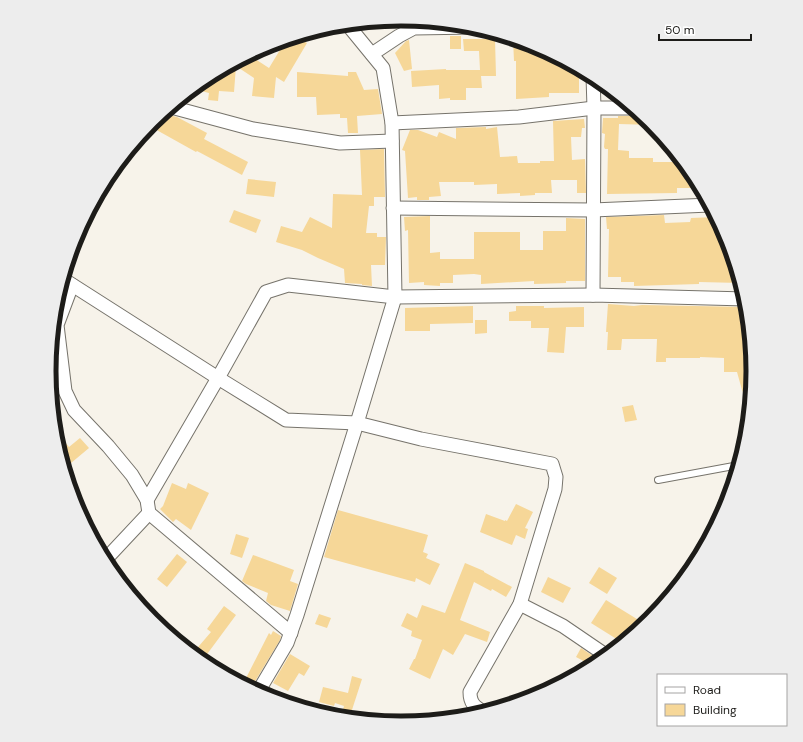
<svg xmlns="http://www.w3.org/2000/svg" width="803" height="742" font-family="'DM Sans',sans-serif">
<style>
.building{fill:#f6d798}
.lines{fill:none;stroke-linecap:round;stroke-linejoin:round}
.lane-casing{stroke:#76736b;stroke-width:8}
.street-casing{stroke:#76736b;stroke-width:15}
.lane{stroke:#fff;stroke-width:6}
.street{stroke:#fff;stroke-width:13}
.rim{fill:none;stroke:#1d1c19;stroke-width:5}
</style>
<rect width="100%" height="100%" fill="#f7f3ea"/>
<g class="building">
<rect x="450" y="36" width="11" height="13"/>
<path d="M297,37L307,43L284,82L276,77L274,98L252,96L254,78L236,66L234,92L219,91L218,101L208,100L209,93L194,89L206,78L249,55L269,68L286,40Z"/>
<path d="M463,39H495L496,76H481L482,88H466V100H450V98L439,99V85L412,87L411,71L446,69V70H480L479,51H464Z"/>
<path d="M513,39L537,46L562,60V65H572L579,69V93H549V97L516,99V61H514Z"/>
<path d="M409,40L412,69L404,71L395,53L406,41Z"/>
<path d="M297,72L348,76V72H356L364,90L378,89L382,114L357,116L358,133H348L347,118H340V114L317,115L316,97H297Z"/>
<path d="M165,112L169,115L177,117L207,133L204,139L248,162L242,175L197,151L196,152L153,128L159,116Z"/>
<path d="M638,114H640L653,125L619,124L618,150L629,151V158H653V162H683L694,176L701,188H677V193L607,194L608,149H605L604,147L605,134L602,133L603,118H618V116H633Z"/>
<path d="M584,119L585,128H582L581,137H571L572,160L585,159L586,193H577V180H551L552,193H535V195L520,196V193L497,194V184L474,185V182H439L441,196L429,197V200H417V197L408,198L405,151L402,150L410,130H418L437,137L439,132L456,139V128L486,127V129L497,127L500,157L517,156L518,163H540V161H554L553,121Z"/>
<path d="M384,149L385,197H374V206H369L366,233H377V237H386L385,265H371L372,286L362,285V284L345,283L344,269L318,258L302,250L276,242L281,226L302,232L310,217L332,228L333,194L362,195L360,150Z"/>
<path d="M248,179L276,182L274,197L246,194Z"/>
<path d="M234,210L261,220L256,233L229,222Z"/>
<path d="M664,215L665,223L690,222L691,218L716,217L727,237L741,283L699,282V284L634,286V282H621V277H608L609,229H607L606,217Z"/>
<path d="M430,216V253L440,252V259H474V232H520V250H543V231H566V218L585,219V281H566V283L534,284V281L481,284V275L474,274L453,275V283H440V286L424,285V282L409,283L408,230L405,231L404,217Z"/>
<path d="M608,304L634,306L642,305L747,307L754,371L750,406L742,390L737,372H724V358L700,357V358H666V362H656L657,339H622L621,350H607L608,332H606Z"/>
<path d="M473,306V323L430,324V331H405V308Z"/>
<path d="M516,306H544V308L584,307V327H566L564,353L547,352L549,328H531V321H509V312L516,311Z"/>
<path d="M475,320H487V333L475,334Z"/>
<path d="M633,405L637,420L625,422L622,407Z"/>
<path d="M55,430L69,447L80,438L89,448L65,468L56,439Z"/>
<path d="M172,483L186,489L188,483L209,493L191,530L176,519L173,522L160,509L163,506Z"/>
<path d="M516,504L533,512L525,528L528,529L525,539L516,535L512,545L480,532L486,514L505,521V520L507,521Z"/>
<path d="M338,510L428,535L423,552L428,554L426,558L440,564L430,585L416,578L415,582L324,557Z"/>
<path d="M236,534L249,538L242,558L230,554Z"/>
<path d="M177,554L187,562L167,587L157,579Z"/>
<path d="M253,555L294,570L290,581L298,584L290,611L271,605L266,601L268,593L246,584L242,581Z"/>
<path d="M465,563L484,571V572L512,587L506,597L492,589L491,591L474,582L460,620L490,632L487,642L465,634L453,655L443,649L430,679L409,669L414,659H415L422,640L411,636L412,631L401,626L407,613L417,618L422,605L445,613Z"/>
<path d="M599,567L617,578L607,594L589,583Z"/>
<path d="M548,577L571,588L563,603L541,592Z"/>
<path d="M606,600L645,624L623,643L591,623Z"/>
<path d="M224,606L236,615L202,661L193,653L211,632L207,629Z"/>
<path d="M319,614L331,618L327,628L315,624Z"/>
<path d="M273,631L281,636L280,640L251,688L243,684L269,633L271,635Z"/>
<path d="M581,648L593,656L600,662L593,666L576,657Z"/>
<path d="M290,654L310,666L304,676L299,673L288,691L273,683Z"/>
<path d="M352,676L362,679L350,716L342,713L344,706L335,703L334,706L319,702L323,687L348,693Z"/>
</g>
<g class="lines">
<g class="lane-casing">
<path id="lane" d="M658,480L739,465"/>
</g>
<g class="street-casing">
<g id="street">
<path d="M372,54L399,36L414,28L475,27"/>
<path d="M171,107L253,129L340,143L392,141"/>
<path d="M392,123L519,117L594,108H633"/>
<path d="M393,208L593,210L710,205"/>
<path d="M63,279L218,378L286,420L357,423L421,439L552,464L556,477L555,489L520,604L470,692C470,703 474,706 483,712"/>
<path d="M72,285L57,325L65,391L74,410L108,446L132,475L147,500L149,513L291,633"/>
<path d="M593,295L594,108L593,76"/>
<path d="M147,500L218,378L266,292L288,285L395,297L593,295L746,299"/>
<path d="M105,560L149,513"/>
<path d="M520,604L563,626L607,656"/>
<path d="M258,692L287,643L297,615L357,423L395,297L392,123L383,68L347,24"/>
</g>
</g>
<use href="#lane" class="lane"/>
<use href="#street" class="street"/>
</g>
<path d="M0 0H803V742H0ZM56 371a345 345 0 1 1 690 0a345 345 0 1 1-690 0Z" fill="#ededed" fill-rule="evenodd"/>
<path class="rim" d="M56 371a345 345 0 1 1 690 0a345 345 0 1 1-690 0Z"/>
<rect x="657" y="674" width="130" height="52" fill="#ffffff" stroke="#a5a4a3"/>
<rect x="665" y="687" width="20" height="6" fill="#ffffff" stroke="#a5a4a3"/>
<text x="693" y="694" font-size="12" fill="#1d1c19">Road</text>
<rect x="665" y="704" width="20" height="12" fill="#f6d798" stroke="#a5a4a3"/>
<text x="693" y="714" font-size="12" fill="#1d1c19">Building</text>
<path d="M659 34v6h92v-6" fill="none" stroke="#1d1c19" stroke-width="2"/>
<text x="665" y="34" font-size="12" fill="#1d1c19" stroke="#ffffff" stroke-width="3" paint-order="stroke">50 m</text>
</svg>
